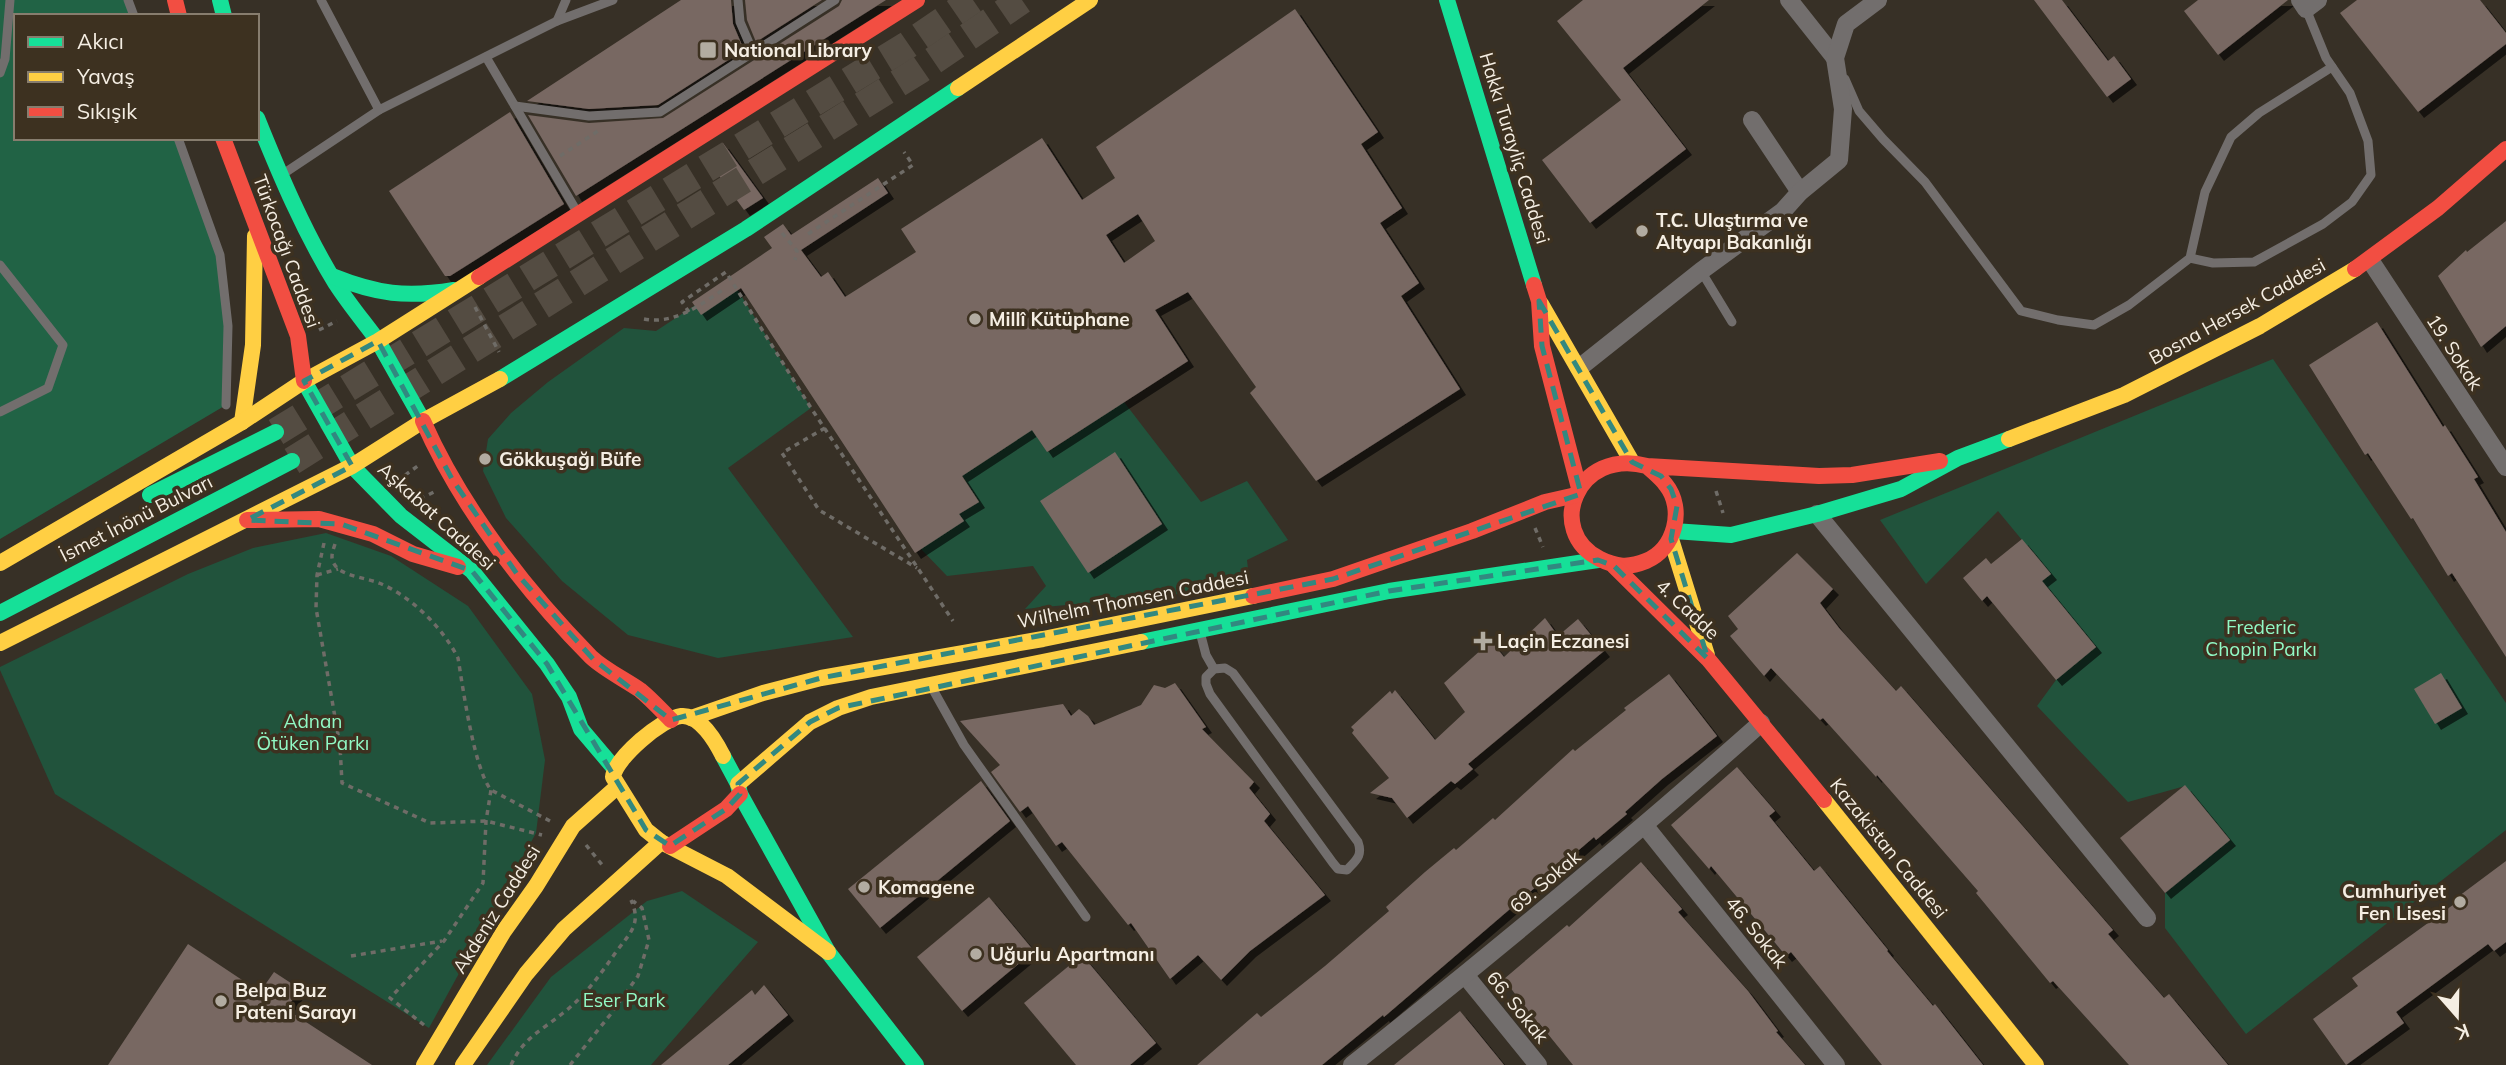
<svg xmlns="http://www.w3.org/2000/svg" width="2506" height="1065" font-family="Mulish,sans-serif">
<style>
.green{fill:#21533c}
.forest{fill:#216345}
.building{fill:#786862;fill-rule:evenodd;filter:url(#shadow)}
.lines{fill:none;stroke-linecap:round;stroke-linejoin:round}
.primary-tunnel{stroke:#544c42;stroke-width:28;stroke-dasharray:28 14;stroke-linecap:butt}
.path{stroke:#6f6c67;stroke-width:3.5;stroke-dasharray:5 5;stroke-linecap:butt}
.lane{stroke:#726e6d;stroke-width:9}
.street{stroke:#726e6d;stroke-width:18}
.fast{stroke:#16e098;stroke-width:16}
.slow{stroke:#ffcf43;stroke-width:16}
.jam{stroke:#f24e42;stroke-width:16}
.marked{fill:none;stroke:#328880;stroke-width:5;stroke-dasharray:14 9;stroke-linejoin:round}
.poi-dot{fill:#b2aca1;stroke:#3d3120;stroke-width:2.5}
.labels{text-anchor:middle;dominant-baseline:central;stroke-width:7;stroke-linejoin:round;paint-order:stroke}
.poi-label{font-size:19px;font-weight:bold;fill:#f5eee3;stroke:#3d3120;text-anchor:start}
.street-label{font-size:19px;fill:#f5eee3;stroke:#3d3120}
.park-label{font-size:19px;fill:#91f9c5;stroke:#3d3120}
</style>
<defs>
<filter id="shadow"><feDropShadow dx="6" dy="6" stdDeviation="0" flood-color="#0009"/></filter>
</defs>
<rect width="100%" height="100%" fill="#373026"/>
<g class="green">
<path d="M732,281L811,408L728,468L853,637L718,658L628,635L562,581L506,518L483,471L488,439L511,413L548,382L624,328L656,331Z"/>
<path d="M2273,359L2506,703V830L2246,1034L2165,928V893L2230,840L2185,786L2128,802L2037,706L2056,680L2042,581L2050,574L1998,511L1926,584L1880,520Z"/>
<path d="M1110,380L1124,402L1201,502L1247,481L1288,540L1247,560L1250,587L1025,609L1046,586L1033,566L947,576L921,549L959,514L979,502L954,463L983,462L1009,445L1018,408L1048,452L1113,409Z"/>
<path d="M326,533L391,556L468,606L532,694L545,760L536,833L429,1028L55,794L0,670V667L188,574L253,548Z"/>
<path d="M682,891L758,942L651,1065H487L551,977L647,901Z"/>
</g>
<path class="forest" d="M0,0H128L134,16H16V138H178L220,255L228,326L226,405L0,539Z"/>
<g class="building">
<path d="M681,0H731L733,24L744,50L658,105L589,109L527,101Z"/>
<path d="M745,0H822L756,42L747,20Z"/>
<path d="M842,0H886L576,196L528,115L589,123L663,118L839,6Z"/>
<path d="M1583,0H1709L1623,68L1686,149L1590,223L1542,160L1621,100L1557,21Z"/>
<path d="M2034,0H2062L2108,61L2114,56L2131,79L2107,97Z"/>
<path d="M2198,0H2288L2218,55L2184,11Z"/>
<path d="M2357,0H2480L2506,33V44L2418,112L2340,13Z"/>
<path d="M1295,9L1378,132L1361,144L1402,208L1380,223L1419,283L1401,296L1460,389L1316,481L1250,393L1256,387L1188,292L1155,310L1188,361L1047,452L1032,430L962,476L979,502L959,514L964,521L915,553L741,288L701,315L692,302L772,248L764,237L783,224L791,235L878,178L888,193L801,250L821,277L828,272L845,297L916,252L901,229L1042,138L1082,200L1115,178L1096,147ZM1138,214L1155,241L1124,263L1106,235Z"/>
<path d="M510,112L564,204L450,276H445L389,191Z"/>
<path d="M723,143L763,198L744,210L704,155Z"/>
<path d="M2506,221V326L2481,347L2438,276L2466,250L2467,252Z"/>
<path d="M2377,322L2443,427L2445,425L2478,477L2474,479L2506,532V657L2452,573L2448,576L2413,518L2411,519L2368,453L2365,455L2309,365Z"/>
<path d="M1115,452L1162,524L1088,573L1040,501Z"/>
<path d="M2022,539L2051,574L2042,581L2096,647L2056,680L1987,596L1982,601L1963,578L1986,558L1991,564Z"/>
<path d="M1797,553L1833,589L1820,603L1839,628L1896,691L1901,686L2113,930L2108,934L2164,998L2169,994L2228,1065H2129L2053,981L2050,983L1976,893L1978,891L1877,775L1876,777L1823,718L1820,720L1771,668L1764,676L1730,636L1738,629L1728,616Z"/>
<path d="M1545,618L1558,636L1578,619L1604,651L1468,764L1473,769L1455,784L1451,781L1407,818L1392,798L1370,793L1389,778L1352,733L1354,730L1351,727L1390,691L1392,694L1395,690L1435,740L1465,712L1444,683L1491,641L1504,657Z"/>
<path d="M2441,673L2462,708L2435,724L2414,689Z"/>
<path d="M1669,674L1717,736L1662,779L1625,812L1627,814L1596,840L1594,837L1384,1017L1383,1015L1322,1065H1197L1257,1013L1261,1017L1325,966L1389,911L1386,907L1425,872L1454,848L1456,850L1493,818L1495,820L1573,749L1575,751L1626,710L1624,708Z"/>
<path d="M1175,683L1206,727L1202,729L1254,782L1249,788L1270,814L1264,821L1325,895L1250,951L1221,980L1198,955L1170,979L1131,923L1128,925L1062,842L1056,846L1028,806L1020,812L991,772L1000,765L960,721L1063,704L1071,716L1079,709L1088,716L1094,725L1141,705L1154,685L1165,688Z"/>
<path d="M1737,767L1775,811L1769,816L1814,871L1820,866L1888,950L1887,951L1933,1006L1935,1004L1983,1065H1882L1791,952L1786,956L1711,866L1709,869L1671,825Z"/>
<path d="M981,781L1010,821L880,928L848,889Z"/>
<path d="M2185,785L2230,840L2165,893L2120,838Z"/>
<path d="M2506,861V942L2494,951L2488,944L2396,1012L2404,1023L2346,1065L2313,1019L2358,986L2352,978L2457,902L2455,899Z"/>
<path d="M1641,862L1682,909L1678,912L1748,991L1778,1031L1776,1032L1805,1065H1573L1539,1023L1538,1025L1504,979L1567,925L1569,927Z"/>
<path d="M989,897L1034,951L962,1011L917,957Z"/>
<path d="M188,944L260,992L274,972L300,989L286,1009L372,1065H108Z"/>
<path d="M1082,955L1156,1043L1130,1065H1076L1024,1003Z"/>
<path d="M764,985L788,1015L728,1065H661L752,990L755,995Z"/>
<path d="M1460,1011L1504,1065H1394Z"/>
</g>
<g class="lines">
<g class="primary-tunnel">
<path d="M276,432L906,46L973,0"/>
<path d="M292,461L921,69L1022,0"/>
</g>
<g class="path">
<path d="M560,156L598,131"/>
<path d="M782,233L797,251L795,260"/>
<path d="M808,234L913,165L904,152"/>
<path d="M475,307L499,352"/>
<path d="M689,312L682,302L726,272L811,408L953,621"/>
<path d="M644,319C673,325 701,305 724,289"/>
<path d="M319,330L337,321"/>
<path d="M825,428L782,453L819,510L917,568"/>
<path d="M397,481L419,465"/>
<path d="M1716,491L1723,513"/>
<path d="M420,499L434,492"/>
<path d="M1535,528L1543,547"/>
<path d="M324,543L317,575L316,608L340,746L342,783L430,823L486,821L542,835"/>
<path d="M335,544C331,556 330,560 338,569C350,577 366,578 379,583C411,596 443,628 458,658C463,688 474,769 491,790L550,821"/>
<path d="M317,575L338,569"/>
<path d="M586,845L603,866"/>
<path d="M351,956L442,941"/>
<path d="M424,1025L390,998L444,941L483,883L486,821L491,790"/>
<path d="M511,1065C524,1037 541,1031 563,1013C585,996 600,975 616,952C630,933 642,924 631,900"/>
<path d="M570,1065L610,1015L638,976L649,940L642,908L633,901"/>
</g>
<g class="lane">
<path d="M128,0L134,16"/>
<path d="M738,0L740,22L753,52"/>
<path d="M557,21L566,0"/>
<path d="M486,57L576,210"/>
<path d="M0,73L5,59L10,0"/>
<path d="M1845,79L1859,111L1883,139L1925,182L2021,311L2058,320L2094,325L2129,305L2190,258L2205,192L2231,137L2259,113L2332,67"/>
<path d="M515,106L589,116L660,112L835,0"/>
<path d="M379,110L557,21L613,0"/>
<path d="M178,138L220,255L228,326L226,405"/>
<path d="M283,174L379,110L321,0"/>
<path d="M2190,258L2213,263L2254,262L2323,224L2352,202L2371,175L2368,141L2350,93L2326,58L2306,9"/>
<path d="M0,265L63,345L48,388L0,412"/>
<path d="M1701,271L1732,322"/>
<path d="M1200,632L1206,655L1214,669"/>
<path d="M1225,668L1233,673L1358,842C1363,856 1356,860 1347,870L1338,869L1333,863L1210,694L1206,684V677L1214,669Z"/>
<path d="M931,686L964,745L1086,917"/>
</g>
<g class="street">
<path d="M1789,0L1835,58"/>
<path d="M2300,0L2306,9L2318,0"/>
<path d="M1752,120L1800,192"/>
<path d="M2370,260L2506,467"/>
<path d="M1579,368L1701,271L1783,211L1800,192L1839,160L1843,109L1835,58L1846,24L1878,0"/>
<path d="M1817,514L2147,918"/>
<path d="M1645,826L1836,1065"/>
<path d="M1465,975L1538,1065"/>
<path d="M1352,1065C1491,955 1628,841 1761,723"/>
</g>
<g class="fast">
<path d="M220,0L224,16"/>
<path d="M1447,0L1534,285"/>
<path d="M257,118C280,175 304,232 336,284C349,304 364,322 378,341"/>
<path d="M332,276C377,294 406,298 454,290"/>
<path d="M378,341L423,421"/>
<path d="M500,379L746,229L958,88"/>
<path d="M304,381L352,466"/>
<path d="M352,466L401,516L472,571L547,664L569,697L581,729L614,768"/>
<path d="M150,495L276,432"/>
<path d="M1674,531L1731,535L1817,514L1901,489L1958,458L2009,439"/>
<path d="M0,613L292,461"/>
<path d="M1141,642L1389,591L1598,560"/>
<path d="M723,756L738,784L740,794L828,952L916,1065"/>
</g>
<g class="slow">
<path d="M958,88L1090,0"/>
<path d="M1541,304L1632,462"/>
<path d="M242,422L253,345L255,236"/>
<path d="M2009,439L2124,395L2260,326L2355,269"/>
<path d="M1671,539L1707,655"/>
<path d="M0,563L242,422L304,381L378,341L479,277"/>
<path d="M0,643L352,466L423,421L500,379"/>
<path d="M691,718L763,693L821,678L1043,639L1253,596"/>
<path d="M723,756C716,742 700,714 681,716C663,718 615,758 613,777L646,830L661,842L727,876L828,952"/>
<path d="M738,784L810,722L838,708L871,697L1141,642"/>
<path d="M1824,800L2036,1065"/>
<path d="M424,1065L504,931L536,886L573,826L618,786"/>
<path d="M463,1065L526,974L564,929L661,842"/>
</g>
<g class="jam">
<path d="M175,0L179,16"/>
<path d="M223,138L298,336L304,381"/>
<path d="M2355,269L2438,208L2506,149"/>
<path d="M479,277L917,0"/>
<path d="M1534,285L1539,301L1542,346L1579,488"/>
<path d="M423,421C461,507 525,590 591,657C605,670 624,679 640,690C651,699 661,710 671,720"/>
<path d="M1647,466C1653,472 1661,478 1666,485C1685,509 1675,549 1646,561C1629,568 1616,567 1600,559C1544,531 1577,447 1647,466L1819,476L1852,475L1940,461"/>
<path d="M247,520L319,519L373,534L413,554L458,567"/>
<path d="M1614,566L1708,659L1824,800"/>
<path d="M1253,596L1333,579L1472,531L1545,502L1576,495"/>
<path d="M670,846L726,809L740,794"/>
</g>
</g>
<path class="marked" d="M1539,301L1632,462L1661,476L1671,489L1677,506L1671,539L1708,659L1614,566L1598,560L1389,591L838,708L810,722L738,784L740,794L726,809L670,846L646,830L547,664L472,571L341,524L247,520L352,466L304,381L378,341L452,479L517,574L593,659L671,720L821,678L1333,579L1581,494L1542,346Z"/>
<g class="poi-dot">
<rect x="699" y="41" width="18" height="18" rx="3.5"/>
<circle cx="1642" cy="231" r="7"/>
<circle cx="975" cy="319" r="7"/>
<circle cx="485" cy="459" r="7"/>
<path d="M1479.5 630.5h7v7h7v7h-7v7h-7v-7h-7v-7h7z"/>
<circle cx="864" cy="887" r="7"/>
<circle cx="2460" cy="902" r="7"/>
<circle cx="976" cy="954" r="7"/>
<circle cx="221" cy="1001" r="7"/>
</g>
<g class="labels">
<g class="poi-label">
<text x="724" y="50">National Library</text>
<text x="1656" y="220">T.C. Ulaştırma ve<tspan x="1656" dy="22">Altyapı Bakanlığı</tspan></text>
<text x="989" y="319">Millî Kütüphane</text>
<text x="499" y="459">Gökkuşağı Büfe</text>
<text x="1497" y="641">Laçin Eczanesi</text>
<text x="878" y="887">Komagene</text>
<text x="2446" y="891" text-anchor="end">Cumhuriyet<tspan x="2446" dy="22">Fen Lisesi</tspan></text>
<text x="990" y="954">Uğurlu Apartmanı</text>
<text x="235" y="990">Belpa Buz<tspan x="235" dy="22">Pateni Sarayı</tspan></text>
</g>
<g class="street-label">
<text transform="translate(1515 148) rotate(73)">Hakkı Turayliç Caddesi</text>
<text transform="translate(287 251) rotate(70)">Türkocağı Caddesi</text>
<text transform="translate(2237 311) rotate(-29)">Bosna Hersek Caddesi</text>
<text transform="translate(2455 352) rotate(57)">19. Sokak</text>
<text transform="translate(437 516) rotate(42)">Aşkabat Caddesi</text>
<text transform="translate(136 518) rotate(-27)">İsmet İnönü Bulvarı</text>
<text transform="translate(1133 599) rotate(-11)">Wilhelm Thomsen Caddesi</text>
<text transform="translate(1688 609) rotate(43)">4. Cadde</text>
<text transform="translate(1889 848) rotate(51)">Kazakistan Caddesi</text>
<text transform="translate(1545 881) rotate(-40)">69. Sokak</text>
<text transform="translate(496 909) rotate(-58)">Akdeniz Caddesi</text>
<text transform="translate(1757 932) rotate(51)">46. Sokak</text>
<text transform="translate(1518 1007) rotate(51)">66. Sokak</text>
</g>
<g class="park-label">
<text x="2261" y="627">Frederic<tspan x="2261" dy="22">Chopin Parkı</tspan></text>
<text x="313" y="721">Adnan<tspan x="313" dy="22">Ötüken Parkı</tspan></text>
<text x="624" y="1000">Eser Park</text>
</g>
</g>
<rect x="14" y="14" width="245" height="126" fill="#3d3120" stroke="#877d6e" stroke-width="2"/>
<rect x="28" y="37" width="35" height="10" fill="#16e098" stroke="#877d6e" stroke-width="2"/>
<text x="77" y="49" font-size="21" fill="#f5eee3">Akıcı</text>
<rect x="28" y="72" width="35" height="10" fill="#ffcf43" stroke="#877d6e" stroke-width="2"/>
<text x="77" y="84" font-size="21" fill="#f5eee3">Yavaş</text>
<rect x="28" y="107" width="35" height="10" fill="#f24e42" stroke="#877d6e" stroke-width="2"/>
<text x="77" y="119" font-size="21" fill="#f5eee3">Sıkışık</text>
<g transform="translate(2457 1016) rotate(160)" stroke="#3d3120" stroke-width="5" paint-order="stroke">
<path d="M0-5L12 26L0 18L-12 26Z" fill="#f5eee3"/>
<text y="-10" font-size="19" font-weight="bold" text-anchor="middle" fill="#f5eee3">K</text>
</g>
</svg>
